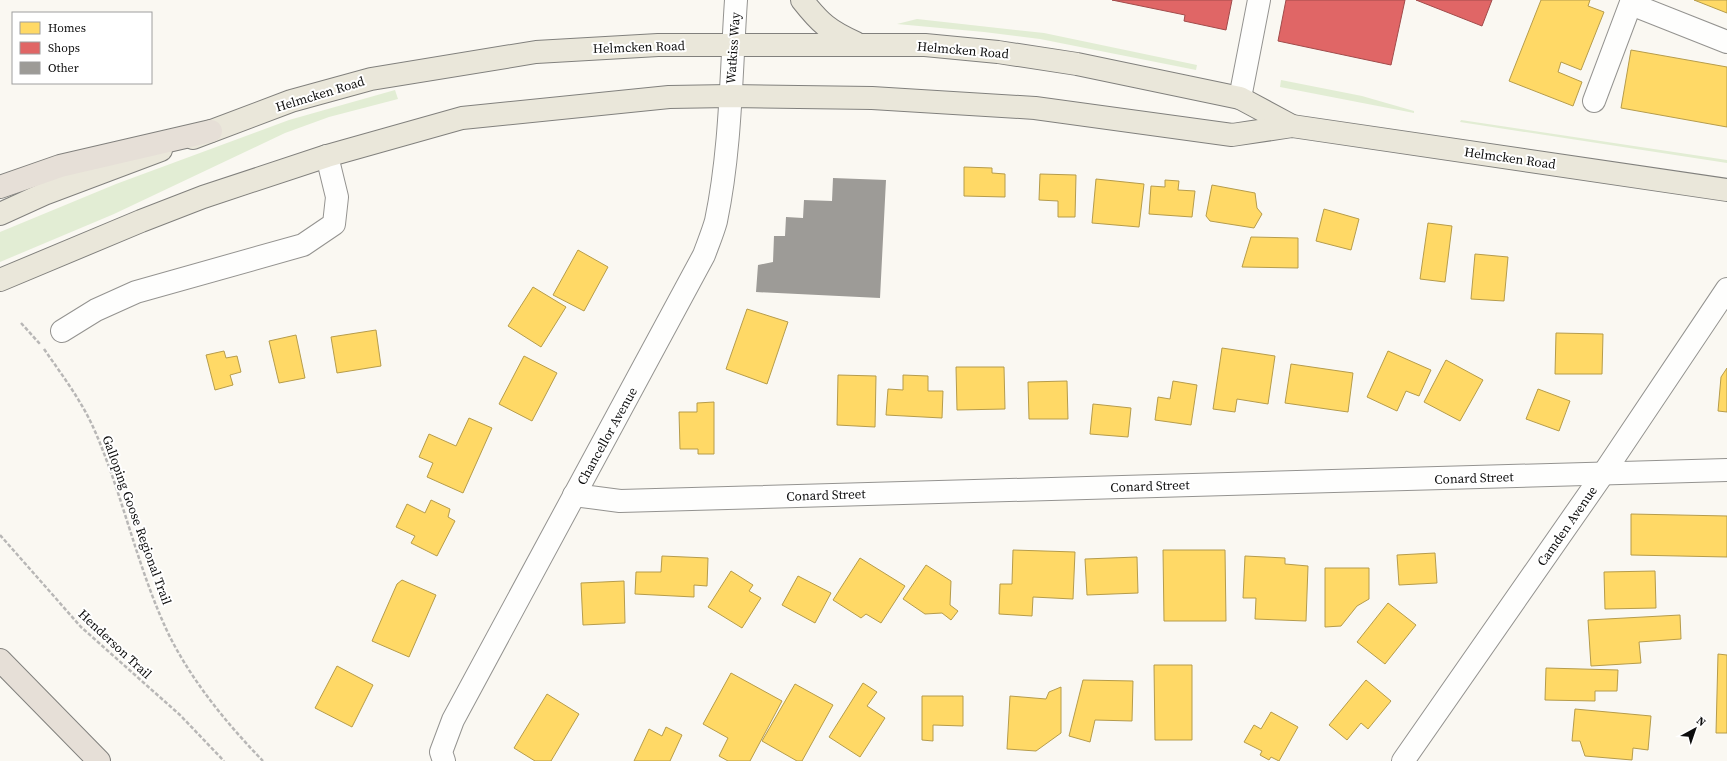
<svg xmlns="http://www.w3.org/2000/svg" width="1727" height="761" font-family="'Source Serif 4',serif">
<style>
.green{fill:#e2edd4}
.homes{fill:#ffd966;stroke:#b69c4b}
.shops{fill:#e06666;stroke:#a14b4b}
.building{fill:#9d9b97}
.lines{fill:none;stroke-linecap:round;stroke-linejoin:round}
.minor-casing{stroke:#949390;stroke-width:24}
.major-casing{stroke:#81807d;stroke-width:24}
.highway-casing{stroke:#81807d;stroke-width:24}
.path{stroke:#b8b7b6;stroke-width:2.5;stroke-dasharray:4 2;stroke-linecap:butt}
.minor{stroke:#fefefd;stroke-width:22}
.major{stroke:#eae7da;stroke-width:22}
.highway{stroke:#e6dfd7;stroke-width:22}
.labels{text-anchor:middle;dominant-baseline:central;stroke-width:4;stroke-linejoin:round;paint-order:stroke}
.street-label{font-size:13px;fill:#0d0d0d;stroke:#fff}
</style>
<rect width="100%" height="100%" fill="#faf8f2"/>
<g class="green">
<path d="M917,19L1044,33L1197,65L1196,70L1040,39L984,32L897,24Z"/>
<path d="M1281,80L1362,96L1414,111V113L1280,87Z"/>
<path d="M395,90L398,99L329,117L285,133L114,214L0,262V232L116,184L289,120Z"/>
<path d="M1461,120L1727,160V163L1460,122Z"/>
</g>
<g class="homes">
<path d="M1541,0H1590L1588,6L1604,12L1581,70L1561,62L1558,72L1582,82L1573,106L1509,81Z"/>
<path d="M1694,0H1727V13Z"/>
<path d="M1631,50L1727,67V127L1621,108Z"/>
<path d="M964,167L992,168V173L1005,174V197L964,196Z"/>
<path d="M1040,174L1076,175L1075,217H1058V201L1039,200Z"/>
<path d="M1096,179L1144,184L1139,227L1092,223Z"/>
<path d="M1165,180L1179,181L1178,190L1195,191L1192,217L1149,214L1151,186L1165,187Z"/>
<path d="M1212,185L1255,193L1257,208L1262,214L1254,228L1210,221L1206,216Z"/>
<path d="M1324,209L1359,219L1351,250L1316,241Z"/>
<path d="M1428,223L1452,226L1445,282L1420,279Z"/>
<path d="M1251,237L1298,238V268L1242,267Z"/>
<path d="M578,250L608,267L584,311L553,295Z"/>
<path d="M1475,254L1508,257L1504,301L1471,299Z"/>
<path d="M533,287L566,307L541,347L508,326Z"/>
<path d="M747,309L788,322L767,384L726,369Z"/>
<path d="M376,330L381,366L337,373L331,337Z"/>
<path d="M1556,333L1603,334L1602,374H1555Z"/>
<path d="M296,335L305,378L279,383L269,341Z"/>
<path d="M1222,348L1275,356L1268,404L1237,399L1235,412L1213,409Z"/>
<path d="M224,351L226,358L237,356L241,372L230,375L233,385L215,390L206,355Z"/>
<path d="M1388,351L1431,370L1419,396L1406,391L1397,411L1367,397Z"/>
<path d="M524,356L557,373L532,421L499,404Z"/>
<path d="M1446,360L1483,380L1460,421L1424,402Z"/>
<path d="M1291,364L1353,373L1348,412L1285,403Z"/>
<path d="M956,367H1004L1005,409L957,410Z"/>
<path d="M1727,368V412L1718,411L1721,377Z"/>
<path d="M838,375L876,376L875,427L837,425Z"/>
<path d="M903,375L928,376V391H943L942,418L886,415L888,389L903,390Z"/>
<path d="M1067,381L1068,419H1029L1028,382Z"/>
<path d="M1173,381L1197,385L1191,425L1155,420L1158,397L1170,399Z"/>
<path d="M1538,389L1570,401L1559,431L1526,419Z"/>
<path d="M714,402V454H698V449H680L679,412H697V403Z"/>
<path d="M1093,404L1131,408L1128,437L1090,434Z"/>
<path d="M469,418L492,428L463,493L427,477L433,463L419,457L429,434L456,446Z"/>
<path d="M431,500L450,509L448,517L455,521L437,556L411,543L415,536L396,527L407,504L425,513Z"/>
<path d="M1631,514L1727,516V557L1631,555Z"/>
<path d="M1013,550L1075,552L1073,599L1033,597L1032,616L999,614L1000,584H1012Z"/>
<path d="M1163,550H1225L1226,621H1164Z"/>
<path d="M1435,553L1437,583L1399,585L1397,555Z"/>
<path d="M662,556L708,558L707,586L694,585V597L635,594L636,572H661Z"/>
<path d="M1245,556L1285,558V564L1308,566L1306,621L1255,619L1256,598H1243Z"/>
<path d="M1137,557L1138,593L1087,595L1085,559Z"/>
<path d="M860,558L905,586L881,623L866,614L861,618L833,600Z"/>
<path d="M926,565L951,581L950,605L958,611L951,620L942,613L925,614L903,599Z"/>
<path d="M1325,568H1369V599L1357,606L1341,626L1325,627Z"/>
<path d="M731,571L753,585L749,591L761,598L742,628L708,607Z"/>
<path d="M1655,571L1656,608L1605,609L1604,572Z"/>
<path d="M798,576L831,593L815,623L782,605Z"/>
<path d="M402,580L436,595L409,657L372,641L397,584Z"/>
<path d="M624,581L625,623L583,625L581,583Z"/>
<path d="M1388,603L1416,625L1385,664L1357,642Z"/>
<path d="M1680,615L1681,639L1639,642L1641,663L1591,666L1588,620Z"/>
<path d="M1718,654L1727,655V733H1716Z"/>
<path d="M1154,665H1192V740H1155Z"/>
<path d="M337,666L373,685L352,727L315,708Z"/>
<path d="M1546,668L1618,670L1617,691H1595V701L1545,700Z"/>
<path d="M731,673L782,701L750,761H728L719,756L728,738L703,724Z"/>
<path d="M1083,680L1133,681L1132,721L1095,720L1090,742L1069,736Z"/>
<path d="M1366,680L1391,701L1368,729L1361,723L1347,740L1329,725Z"/>
<path d="M863,683L877,692L867,706L885,718L860,757L829,737Z"/>
<path d="M795,684L833,705L802,761H797L762,741Z"/>
<path d="M1061,687V733L1036,751L1007,749L1010,696L1046,699L1049,692Z"/>
<path d="M547,694L579,714L551,761H535L514,748Z"/>
<path d="M922,696H963V726L933,725V741L922,740Z"/>
<path d="M1575,709L1651,716L1648,750L1633,748L1632,760L1585,756L1580,741H1572Z"/>
<path d="M1271,712L1298,727L1279,761L1271,757L1269,760L1260,755L1262,751L1244,742L1254,725L1261,729Z"/>
<path d="M666,727L682,735L670,761H634L649,729L662,736Z"/>
</g>
<g class="shops">
<path d="M1112,0H1232L1226,30L1184,21L1185,15Z"/>
<path d="M1286,0H1405L1391,65L1278,41Z"/>
<path d="M1416,0H1492L1482,26Z"/>
</g>
<path class="building" d="M833,178L886,180L880,298L756,292L758,265L773,262L774,236H785L786,217L803,218L804,200L832,201Z"/>
<g class="lines">
<g class="minor-casing">
<g id="minor">
<path d="M1631,4L1727,42"/>
<path d="M1240,98L1259,0"/>
<path d="M1594,101L1632,0"/>
<path d="M62,331L96,310L136,292L303,245L334,224L337,197L327,156"/>
<path d="M574,495L620,501L1727,470"/>
<path d="M444,761L441,752L453,720L704,255C708,244 713,232 716,221C731,149 731,73 736,0"/>
<path d="M1403,761L1603,474L1727,289"/>
</g>
</g>
<g class="major-casing">
<g id="major">
<path d="M802,0C820,23 829,31 856,43"/>
<path d="M193,138L291,101L371,79L536,52L658,45H925L998,52L1077,64L1240,98L1292,126"/>
<path d="M0,214L44,194L161,150"/>
<path d="M0,280L141,221L203,197L327,156L462,118L669,97L730,96L872,98L1035,108L1232,135L1292,126L1727,190"/>
</g>
</g>
<g class="highway-casing">
<g id="highway">
<path d="M0,187L60,166L211,131"/>
<path d="M0,660L99,761"/>
</g>
</g>
<g class="path">
<path d="M21,323L40,344"/>
<path d="M44,349C62,375 81,400 94,429C123,495 137,567 168,633C191,680 227,724 263,761"/>
<path d="M0,535L81,627L180,715L224,761"/>
</g>
<use href="#minor" class="minor"/>
<use href="#major" class="major"/>
<use href="#highway" class="highway"/>
</g>
<g class="labels">
<g class="street-label">
<text transform="translate(639 47) rotate(-2)">Helmcken Road</text>
<text transform="translate(733 48) rotate(-86)">Watkiss Way</text>
<text transform="translate(963 50) rotate(5)">Helmcken Road</text>
<text transform="translate(320 94) rotate(-17)">Helmcken Road</text>
<text transform="translate(1510 158) rotate(8)">Helmcken Road</text>
<text transform="translate(607 436) rotate(-61)">Chancellor Avenue</text>
<text transform="translate(1474 478) rotate(-2)">Conard Street</text>
<text transform="translate(1150 486) rotate(-2)">Conard Street</text>
<text transform="translate(826 495) rotate(-2)">Conard Street</text>
<text transform="translate(137 520) rotate(70)">Galloping Goose Regional Trail</text>
<text transform="translate(1567 526) rotate(-55)">Camden Avenue</text>
<text transform="translate(115 644) rotate(43)">Henderson Trail</text>
</g>
</g>
<rect x="12" y="12" width="140" height="72" fill="#ffffff" stroke="#9e9e9e"/>
<rect x="20" y="22" width="20" height="12" fill="#ffd966" stroke="#9e9e9e"/>
<text x="48" y="32" font-size="12" fill="#0d0d0d">Homes</text>
<rect x="20" y="42" width="20" height="12" fill="#e06666" stroke="#9e9e9e"/>
<text x="48" y="52" font-size="12" fill="#0d0d0d">Shops</text>
<rect x="20" y="62" width="20" height="12" fill="#9d9b97" stroke="#9e9e9e"/>
<text x="48" y="72" font-size="12" fill="#0d0d0d">Other</text>
<g transform="translate(1695 729) rotate(40)" stroke="#ffffff" stroke-width="3" paint-order="stroke">
<path d="M0-3L7 15L0 10L-7 15Z" fill="#0d0d0d"/>
<text y="-6" font-size="11" font-weight="bold" text-anchor="middle" fill="#0d0d0d">N</text>
</g>
</svg>
